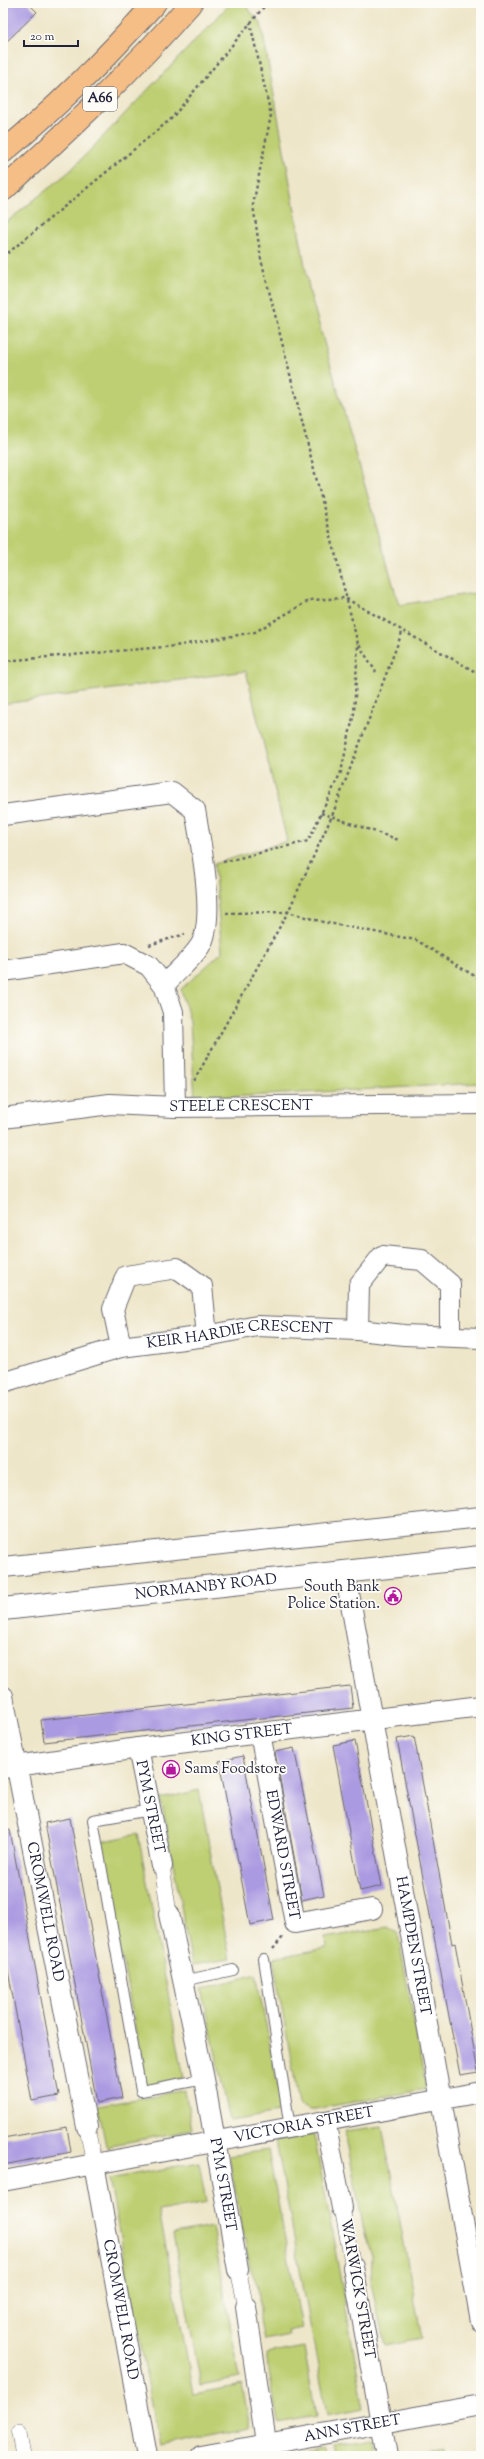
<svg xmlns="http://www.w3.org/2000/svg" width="484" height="2459" font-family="'Sorts Mill Goudy',serif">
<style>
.green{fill:#bdcf72;stroke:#707856}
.building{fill:#aa9ae1}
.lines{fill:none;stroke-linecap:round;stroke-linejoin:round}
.service-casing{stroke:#69676d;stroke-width:12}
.pedestrian-casing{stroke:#69676d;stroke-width:16}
.minor-casing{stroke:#69676d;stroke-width:22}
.tertiary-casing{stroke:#69676d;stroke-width:24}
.trunk-casing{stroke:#69676d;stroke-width:24}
.path{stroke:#69676d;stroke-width:2.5;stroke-dasharray:3 3;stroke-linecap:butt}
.service{stroke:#fff;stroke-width:10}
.pedestrian{stroke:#fff;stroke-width:15}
.minor{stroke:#fff;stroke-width:20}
.tertiary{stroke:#fff;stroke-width:22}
.trunk{stroke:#f6be87;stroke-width:22}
.labels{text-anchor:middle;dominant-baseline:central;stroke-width:3.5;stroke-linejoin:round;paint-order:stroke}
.shield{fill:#fdfcf7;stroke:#646373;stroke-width:1}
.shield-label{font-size:14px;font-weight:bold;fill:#22223b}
.street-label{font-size:15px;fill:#22223b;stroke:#fdfcf7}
.poi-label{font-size:15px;fill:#22223b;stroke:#fdfcf7;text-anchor:end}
</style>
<rect width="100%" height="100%" fill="#fdfcf7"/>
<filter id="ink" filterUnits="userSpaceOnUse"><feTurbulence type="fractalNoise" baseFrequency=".025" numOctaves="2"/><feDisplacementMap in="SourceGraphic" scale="8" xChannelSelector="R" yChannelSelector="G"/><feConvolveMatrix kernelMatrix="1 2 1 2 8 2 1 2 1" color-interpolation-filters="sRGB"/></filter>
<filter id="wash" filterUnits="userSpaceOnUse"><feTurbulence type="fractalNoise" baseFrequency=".012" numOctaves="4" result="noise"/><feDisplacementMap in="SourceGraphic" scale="16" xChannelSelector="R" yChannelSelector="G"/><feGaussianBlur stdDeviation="0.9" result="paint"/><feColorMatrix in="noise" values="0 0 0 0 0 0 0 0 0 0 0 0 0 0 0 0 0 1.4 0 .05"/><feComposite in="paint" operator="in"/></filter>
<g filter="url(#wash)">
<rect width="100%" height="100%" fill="#eee6c9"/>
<g class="green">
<path d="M231,3H243L261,23L310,293L399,605L481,592V1083L195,1099L190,1022L181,989L222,952L214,864L287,841L246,671L3,704V225L70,171Z"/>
<path d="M199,1790L230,1959L192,1965L161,1799Z"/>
<path d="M138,1834L184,2078L146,2085L100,1842Z"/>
<path d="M388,1927L398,1933L426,2089L309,2110L299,2104L273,1958L326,1948L325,1938Z"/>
<path d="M256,1974L283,2112L230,2121L202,1989Z"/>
<path d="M185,2090L192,2130L106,2146L98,2106Z"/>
<path d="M382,2126L422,2339L385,2346L371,2283L372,2257L363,2226L345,2131Z"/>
<path d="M314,2134L364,2408L327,2415L276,2141Z"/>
<path d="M268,2150L302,2328L288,2331L289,2335L264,2340L260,2320V2291L250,2268L229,2156Z"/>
<path d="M199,2162L206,2202L159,2211L194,2394L242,2385L250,2428L160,2446L109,2179Z"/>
<path d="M212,2227L240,2378L201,2385L173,2234Z"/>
<path d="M304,2347L316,2416L278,2423L266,2354Z"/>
<path d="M370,2439L373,2440L376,2456H334L332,2447Z"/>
<path d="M323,2449L324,2456H285Z"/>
<path d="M445,2449L446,2456H407Z"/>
</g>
<g id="blocks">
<g class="building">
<path d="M3,3H28L37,12L3,45Z"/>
<path d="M350,1686L353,1708L44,1742L41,1720Z"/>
<path d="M414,1736L452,1944L455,1943L478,2072L460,2075L397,1739Z"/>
<path d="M355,1741L382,1886L360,1891L333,1745Z"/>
<path d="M294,1748L324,1895L302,1900L275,1752Z"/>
<path d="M243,1756L274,1920L250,1925L219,1761Z"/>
<path d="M70,1818L122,2098L97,2103L45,1823Z"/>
<path d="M10,1830L59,2096L32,2101L3,1943V1831Z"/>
<path d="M67,2127L71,2152L3,2165V2138Z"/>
</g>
</g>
</g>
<g filter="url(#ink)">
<use href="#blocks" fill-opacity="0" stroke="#69676d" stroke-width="1"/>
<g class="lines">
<g class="service-casing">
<g id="service">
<path d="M151,1810L93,1820L141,2091L204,2079"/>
<path d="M264,1959L290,2128"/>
<path d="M183,1981L233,1970"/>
</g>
</g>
<g class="pedestrian-casing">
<g id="pedestrian">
<path d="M162,1866L169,1914"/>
<path d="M87,2127L94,2164"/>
<path d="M342,2208L353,2267"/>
<path d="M238,2270L246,2307"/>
<path d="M19,2433L23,2456"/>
</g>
</g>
<g class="minor-casing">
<g id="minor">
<path d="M3,815L172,792L195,810C200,840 217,920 200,946C191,960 176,972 164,985"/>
<path d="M3,971L124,953L149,966L164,985L173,1012L175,1107"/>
<path id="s1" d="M3,1118L110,1104L175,1107L481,1104"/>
<path d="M358,1330L359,1285L382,1256L422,1260L450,1284V1336"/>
<path d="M121,1347L113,1309L126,1276L177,1268L202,1286L207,1336"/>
<path id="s2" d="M3,1383L121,1347L207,1336L257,1326L358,1330L404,1335L481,1338"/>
<path d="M3,1567L481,1517"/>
<path id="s3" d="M345,1571L481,2321"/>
<path id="s4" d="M3,1696L87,2127"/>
<path id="s5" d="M260,1733L295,1923L372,1909"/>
<path id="s6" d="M138,1748L162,1866"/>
<path id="s7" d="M3,1768L138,1748L481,1706"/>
<path id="s8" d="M169,1914L204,2079L238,2270"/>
<path d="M325,2121L342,2208"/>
<path id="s9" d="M94,2164L147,2456"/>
<path id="s10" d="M3,2181L481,2092"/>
<path d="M353,2267L387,2456"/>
<path d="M246,2307L268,2456"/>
<path id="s11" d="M201,2456L481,2405"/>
</g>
</g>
<g class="tertiary-casing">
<g id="tertiary">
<path id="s12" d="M3,1609L481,1557"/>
</g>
</g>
<g class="trunk-casing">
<g id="trunk">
<path d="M3,152C58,107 108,56 155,3"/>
<path d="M3,190C69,130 133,70 191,3"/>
</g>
</g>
<g class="path">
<path d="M3,257L171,119L267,3"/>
<path d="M359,645L376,672"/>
<path d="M3,661L175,646L255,632L310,600L345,598L481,675"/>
<path d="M321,813L399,840"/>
<path d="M223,862L308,841L341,772L354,713L358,644L261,259L253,205L271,115L250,23"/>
<path d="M226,913L288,912L323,922L416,940L481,980"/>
<path d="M149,945L185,934"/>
<path d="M194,1081L288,912L332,816L403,630"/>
<path d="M273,1949L283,1937"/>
</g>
<use href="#service" class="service"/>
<use href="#pedestrian" class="pedestrian"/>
<use href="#minor" class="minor"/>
<use href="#tertiary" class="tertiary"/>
<use href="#trunk" class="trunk"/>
</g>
</g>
<defs>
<g id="civic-ring" transform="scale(0.9)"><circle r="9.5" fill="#fdfcf7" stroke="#b5179e" stroke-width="1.5"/><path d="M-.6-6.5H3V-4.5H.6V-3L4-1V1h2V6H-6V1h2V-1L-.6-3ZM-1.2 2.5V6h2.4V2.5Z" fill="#b5179e"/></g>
<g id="shop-ring" transform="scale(0.9)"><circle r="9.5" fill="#fdfcf7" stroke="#b5179e" stroke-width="1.5"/><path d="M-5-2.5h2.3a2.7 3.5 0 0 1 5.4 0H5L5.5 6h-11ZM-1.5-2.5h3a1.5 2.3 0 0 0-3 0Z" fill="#b5179e"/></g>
</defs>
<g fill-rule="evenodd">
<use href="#civic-ring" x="393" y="1596"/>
<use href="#shop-ring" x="171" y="1769"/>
</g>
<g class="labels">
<rect class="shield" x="83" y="87" width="34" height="24" rx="3"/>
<g class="shield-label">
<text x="100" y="99">A66</text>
</g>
<g class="street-label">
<text stroke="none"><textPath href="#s1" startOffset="239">STEELE CRESCENT</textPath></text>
<text stroke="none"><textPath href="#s2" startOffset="243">KEIR HARDIE CRESCENT</textPath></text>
<text stroke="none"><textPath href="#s12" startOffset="204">NORMANBY ROAD</textPath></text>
<text stroke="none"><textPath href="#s7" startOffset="241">KING STREET</textPath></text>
<text stroke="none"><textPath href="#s6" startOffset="60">PYM STREET</textPath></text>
<text stroke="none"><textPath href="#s5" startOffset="124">EDWARD STREET</textPath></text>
<text stroke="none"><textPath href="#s4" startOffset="220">CROMWELL ROAD</textPath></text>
<text stroke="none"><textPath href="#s3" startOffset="381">HAMPDEN STREET</textPath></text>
<text stroke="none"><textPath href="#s10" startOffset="306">VICTORIA STREET</textPath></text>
<text stroke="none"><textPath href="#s8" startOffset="276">PYM STREET</textPath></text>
<text transform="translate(357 2289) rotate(80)">WARWICK STREET</text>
<text stroke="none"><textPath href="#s9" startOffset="148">CROMWELL ROAD</textPath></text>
<text stroke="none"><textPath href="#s11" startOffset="154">ANN STREET</textPath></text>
</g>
<g class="poi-label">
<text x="380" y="1587">South Bank<tspan x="380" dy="17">Police Station.</tspan></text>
<text x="184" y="1769" text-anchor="start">Sams Foodstore</text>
</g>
</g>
<rect width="484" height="2459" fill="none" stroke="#fdfcf7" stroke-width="16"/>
<path d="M24 40v6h54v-6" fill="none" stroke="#22223b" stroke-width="2"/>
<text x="30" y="40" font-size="12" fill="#22223b" stroke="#fdfcf7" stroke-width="3" paint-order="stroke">20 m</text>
</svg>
